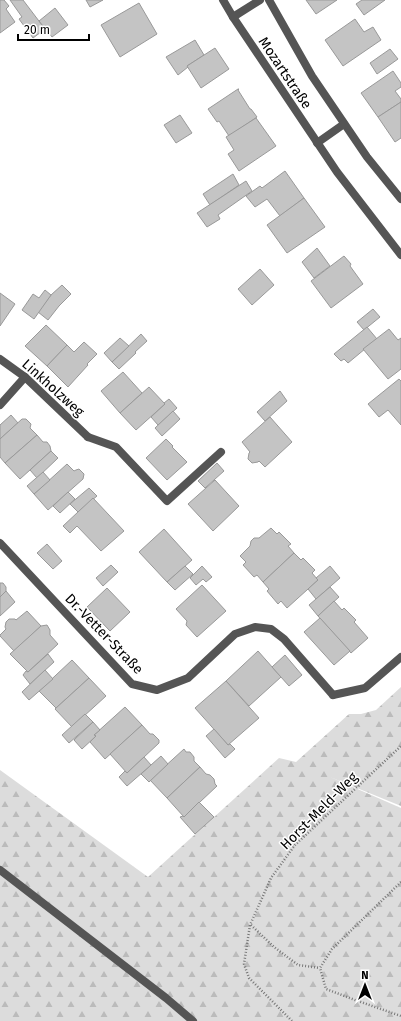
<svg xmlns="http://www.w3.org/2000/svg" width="401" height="1021" font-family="'Fira Sans',sans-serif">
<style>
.forest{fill:url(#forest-firs)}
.building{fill:#c4c4c4;stroke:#999}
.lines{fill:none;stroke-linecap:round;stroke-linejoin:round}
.path{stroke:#777;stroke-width:2.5;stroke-dasharray:1 2;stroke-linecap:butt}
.service{stroke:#555;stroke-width:8}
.minor{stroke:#555;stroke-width:8}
.labels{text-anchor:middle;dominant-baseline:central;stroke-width:3;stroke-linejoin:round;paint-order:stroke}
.street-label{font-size:14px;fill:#000;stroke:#fff}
</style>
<defs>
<pattern id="forest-firs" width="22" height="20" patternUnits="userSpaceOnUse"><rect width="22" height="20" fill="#dcdcdc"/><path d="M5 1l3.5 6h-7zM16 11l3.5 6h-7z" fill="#bbb"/></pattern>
</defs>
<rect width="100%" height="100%" fill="#fff"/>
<path class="forest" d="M401,687V806L330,777L401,808V1021H0V770L148,877L279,758L296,762L349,714H361L376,710Z"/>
<g class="building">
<path d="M0,0H4L9,6L6,9L15,22L0,33Z"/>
<path d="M10,0H23L45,29L33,38L19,19L22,17Z"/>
<path d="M86,0H103L90,7Z"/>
<path d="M306,0H337L316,14Z"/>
<path d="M362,0H385L364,15L356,4Z"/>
<path d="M139,3L157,34L120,57L101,25Z"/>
<path d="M55,8L68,25L52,37L39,21Z"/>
<path d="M355,19L364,32L373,27L381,40L343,66L325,40Z"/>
<path d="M195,40L204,55L187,66L188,67L178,75L166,57Z"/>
<path d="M215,48L229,69L201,88L187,66Z"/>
<path d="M390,49L398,59L377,74L370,63Z"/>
<path d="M393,71L401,83V87L395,91L401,99V102L378,117L361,93Z"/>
<path d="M238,89H239L238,90L250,109H251L257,117L229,136L219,121L217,122L208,109Z"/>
<path d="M401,102V138L395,142L378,117Z"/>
<path d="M180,115L192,133L176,143L164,125Z"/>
<path d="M256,118L276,146L239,171L228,154L234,150L226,137Z"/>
<path d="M285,171L304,198L280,216L267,199L255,207L246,196L260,186L262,188Z"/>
<path d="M233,174L239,185L210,205L203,194Z"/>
<path d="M246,181L252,191L218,215L220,219L207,227L197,213Z"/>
<path d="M304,198L325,227L287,253L267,225Z"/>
<path d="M317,248L330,266L314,278L302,262Z"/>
<path d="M344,256L351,264L350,266L363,284L331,308L311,281Z"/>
<path d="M260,269L274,285L252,305L238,289Z"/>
<path d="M62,285L71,294L59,306L48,320L38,312L51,295Z"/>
<path d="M45,290L51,295L34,319L22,310L33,294L39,298Z"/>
<path d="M0,293L15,304L0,326Z"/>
<path d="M373,309L380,317L364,330L357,322Z"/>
<path d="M46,325L67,345L47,366L25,346Z"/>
<path d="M367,327L377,339L348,363L344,359L341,361L334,354Z"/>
<path d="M389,329L398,340L401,338V369L388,379L363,349Z"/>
<path d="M141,334L147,341L135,352L136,353L119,369L112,362Z"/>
<path d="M120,338L129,346L112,362L104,353Z"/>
<path d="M84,342L97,354L87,364L88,365L68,387L47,366L67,345L74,352Z"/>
<path d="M123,372L142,393L120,413L101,391Z"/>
<path d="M399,379L401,381V425L388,410L379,417L368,404Z"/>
<path d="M149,387L165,404L136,430L120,413Z"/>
<path d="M280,391L287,401L265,421L257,412Z"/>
<path d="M169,399L177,408L158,425L151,417L165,404L164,403Z"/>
<path d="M173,411L180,419L162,436L155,428Z"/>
<path d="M11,415L18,423L0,439V425Z"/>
<path d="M270,417L292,442L265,467L259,461L258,462L252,463L248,459L249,453L250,452L242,442Z"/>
<path d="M22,419H26L31,424L30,428L37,435L5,463L0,457V439Z"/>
<path d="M37,435L43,442H47L50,446L51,451L20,479L5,463Z"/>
<path d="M166,439L173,446L172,447L187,462L167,480L146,458Z"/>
<path d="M51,451L58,458L37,478L30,470Z"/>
<path d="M217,463L224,471L205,488L198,481Z"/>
<path d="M67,464L74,471L76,470L79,469L84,474L83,479L48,510L34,494Z"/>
<path d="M43,472L50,480L34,494L27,486Z"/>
<path d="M215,480L239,506L213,531L188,504Z"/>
<path d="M89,488L97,496L78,512L70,504Z"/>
<path d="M68,492L75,499L60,513L53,506Z"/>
<path d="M93,498L124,531L101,551L77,526L70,533L63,526Z"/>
<path d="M271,528L277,534L279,532L291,544L288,546L294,553L263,582L257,575L254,577L243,565L246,562L240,556L250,546L251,541L254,538H259Z"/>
<path d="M164,529L192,560L167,582L139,552Z"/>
<path d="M47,544L62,561L53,569L37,553Z"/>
<path d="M294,553L301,560L303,558L315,570L312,573L318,580L287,608L281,601L278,604L267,591L269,589L263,582Z"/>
<path d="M111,565L118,572L103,586L96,578Z"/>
<path d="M185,566L193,574L175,590L167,582Z"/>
<path d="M202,566L212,577L206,582L203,579L196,585L190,578Z"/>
<path d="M330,566L340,578L316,599L308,589L318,580L316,578Z"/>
<path d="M0,583H3L6,587V591L0,597Z"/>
<path d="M202,585L226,611L197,637L186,625L187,621L176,609Z"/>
<path d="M330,587L339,597L318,616L309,605Z"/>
<path d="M107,588L130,612L110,631L87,607Z"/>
<path d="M6,591L15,602L0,616V597Z"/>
<path d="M334,601L342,610L344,608L356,620L354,622L368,638L351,653L318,616Z"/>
<path d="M27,611L41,626L14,651L0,636V635L6,629L5,627L6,622L9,619H15L16,620Z"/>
<path d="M320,618L350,651L334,665L304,632Z"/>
<path d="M47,625L50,630V635L58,644L28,672L10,654L41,626Z"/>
<path d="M258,651L281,677L249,706L226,681Z"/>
<path d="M48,654L54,662L30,684L23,675L26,671L28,672Z"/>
<path d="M285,655L302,675L289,686L272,667Z"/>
<path d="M72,660L89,678L56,708L39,691Z"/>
<path d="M45,670L53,679L29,700L22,692Z"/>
<path d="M89,678L106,696L72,727L55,709Z"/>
<path d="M226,681L259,718L228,745L195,708Z"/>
<path d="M125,707L142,725L105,759L90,742L96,736L94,735Z"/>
<path d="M85,714L93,722L69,743L62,735Z"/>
<path d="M93,722L100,730L94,735L96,736L82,749L74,740Z"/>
<path d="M142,725L150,734H153L159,740V743L127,773L110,754Z"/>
<path d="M214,729L228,745L230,744L235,749L225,758L206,736Z"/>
<path d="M184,749L186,752H190L194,757V761L200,767L167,798L150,780Z"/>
<path d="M161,756L168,764L149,782L141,774Z"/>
<path d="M144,757L151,765L127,786L119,777L125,771L127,773Z"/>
<path d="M200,767L206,774L210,775L214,779L215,784L217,786L184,817L167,798Z"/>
<path d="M199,802L214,817L195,834L180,817L183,816L184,817Z"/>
</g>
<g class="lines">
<g class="path">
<path d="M401,882L332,949L320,968L326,989L355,1000L401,1016"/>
<path d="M251,925L274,947L298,965L320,968"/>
<path d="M292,1021L249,978L244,964L250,925L271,878L295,845L401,746"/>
</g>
<g class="service">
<path d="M88,437L116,447L167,501L221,452"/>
<path d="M333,695L365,688L401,657"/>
<path d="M0,870L166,998L193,1021"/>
</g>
<g class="minor">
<path d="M223,0L233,17L337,172L401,255"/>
<path d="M269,0L312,76L367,157L401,199"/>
<path d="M233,17L260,0"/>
<path d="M317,143L344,124"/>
<path d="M0,359L25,377L88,437"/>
<path d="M0,405L25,377"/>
<path d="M0,543L132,684L157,690L188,678L235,634L255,627L271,629L284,639L333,695"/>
</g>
</g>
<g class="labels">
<g class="street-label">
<text transform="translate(285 73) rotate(56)">Mozartstraße</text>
<text transform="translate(53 388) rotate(42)">Linkholzweg</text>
<text transform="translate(104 634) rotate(46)">Dr.-Vetter-Straße</text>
<text transform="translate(319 811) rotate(-45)">Horst-Meld-Weg</text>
</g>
</g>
<g transform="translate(365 985)" stroke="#ffffff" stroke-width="3" paint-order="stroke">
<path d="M0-3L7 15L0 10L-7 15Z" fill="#000000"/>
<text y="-6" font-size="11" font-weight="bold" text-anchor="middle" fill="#000000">N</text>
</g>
<path d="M18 34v6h71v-6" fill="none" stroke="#000000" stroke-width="2"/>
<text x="24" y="34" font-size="12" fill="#000000" stroke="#ffffff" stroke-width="3" paint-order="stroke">20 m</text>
</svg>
